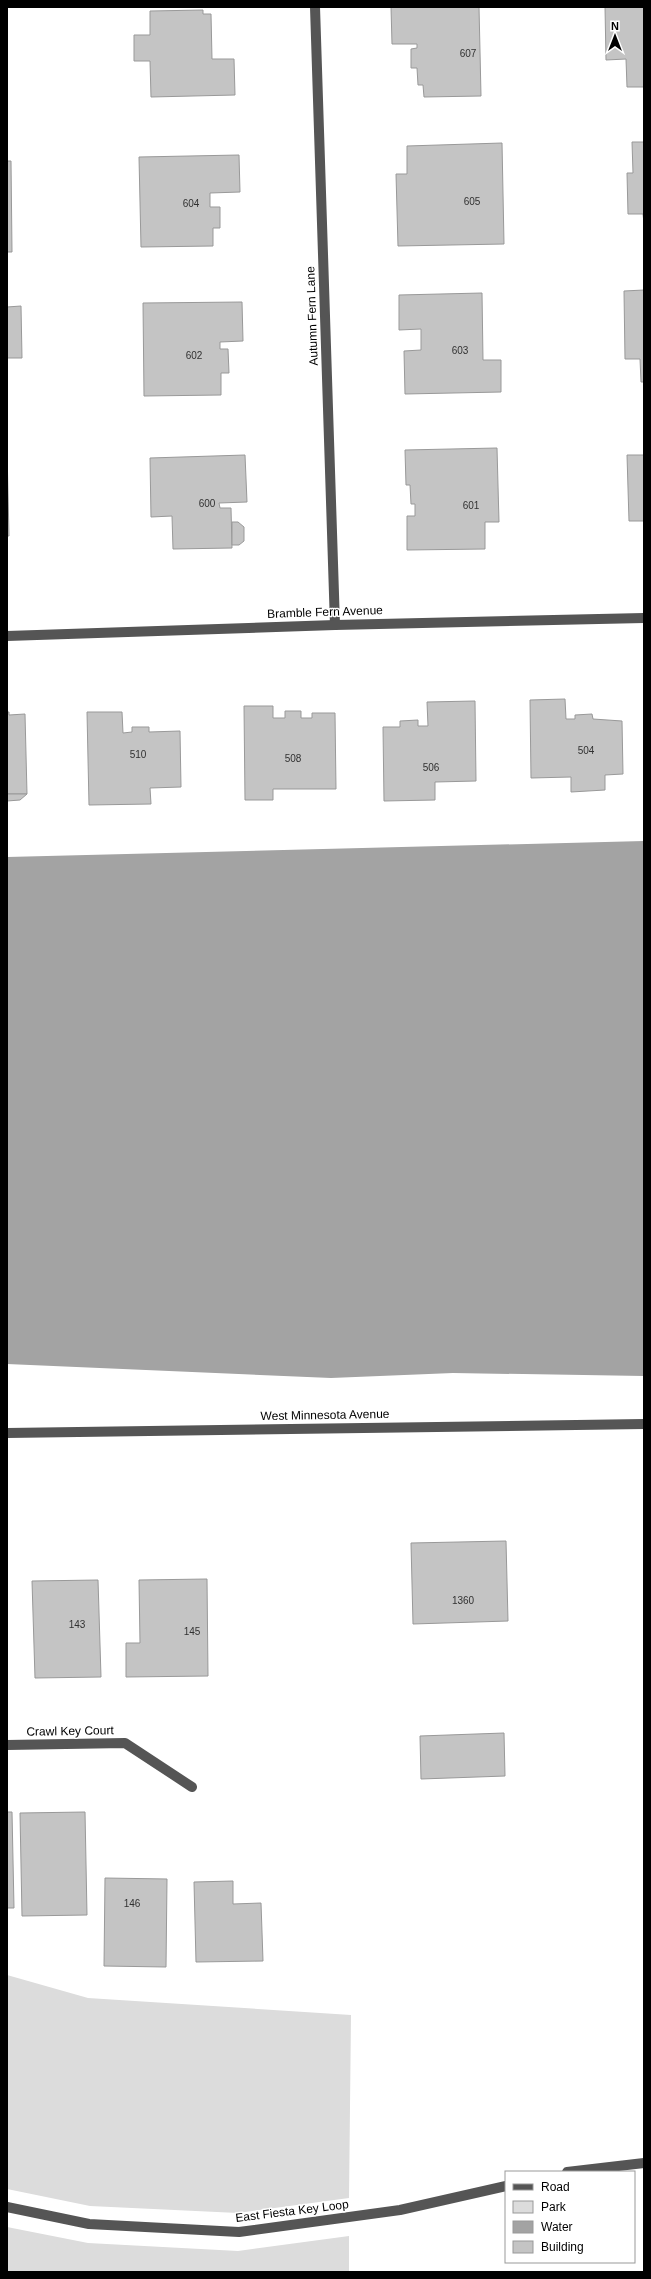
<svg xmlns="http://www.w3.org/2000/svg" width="651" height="2279" font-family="Arial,sans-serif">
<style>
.green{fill:#dcdcdc}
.water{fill:#a3a3a3}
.building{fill:#c4c4c4;stroke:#999}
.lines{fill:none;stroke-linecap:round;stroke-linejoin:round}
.minor{stroke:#555;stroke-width:10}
.labels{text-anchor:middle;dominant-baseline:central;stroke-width:3;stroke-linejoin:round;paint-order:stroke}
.number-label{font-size:10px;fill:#313131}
.street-label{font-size:12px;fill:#000;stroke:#fff}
</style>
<rect width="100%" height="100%" fill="#fff"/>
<g class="green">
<path d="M7,1975L88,1998L351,2015L349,2198L238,2213L90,2206L7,2189Z"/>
<path d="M7,2227L88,2243L238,2251L349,2236V2272H7Z"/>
</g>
<path class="water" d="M644,841V1376L453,1373L331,1378L7,1364V857Z"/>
<g class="building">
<path d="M391,7H479L481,96L424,97L423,85H418L417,68H411V49L417,48V44H392Z"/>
<path d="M605,7H644V87H627L626,59L606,60Z"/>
<path d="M203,10V14H211L212,59H234L235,95L151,97L150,61H134V35H150V11Z"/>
<path d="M632,142H644V223L643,214H628L627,173H633Z"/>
<path d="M502,143L504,244L398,246L396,174H407V146Z"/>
<path d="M239,155L240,192L210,193V207H220V228H213V246L141,247L139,157Z"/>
<path d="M7,161H11L12,252H7Z"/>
<path d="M644,290V382H641L640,359H625L624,291Z"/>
<path d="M482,293L483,360H501V392L405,394L404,351L421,350V329L399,330V295Z"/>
<path d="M242,302L243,341L220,342V349H228L229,373H221V395L144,396L143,303Z"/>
<path d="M21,306L22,358H7V307Z"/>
<path d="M497,448L499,522H485V549L407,550V516H415V504H411L410,485H406L405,450Z"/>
<path d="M7,450L9,536H7Z"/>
<path d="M245,455L247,502L219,503L220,508H231L232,548L173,549L172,516L151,517L150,458Z"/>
<path d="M627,455H644V521H629Z"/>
<path d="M232,522H238L244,527V541L239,545H232Z"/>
<path d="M565,699L566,719H575V715L592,714L593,719L622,721L623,774L605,775V790L571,792V777L531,778L530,700Z"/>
<path d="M475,701L476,781L435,782V800L384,801L383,727H400V721L418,720V726H428L427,702Z"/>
<path d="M244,706H273V718H285V711H301V718H312V713H335L336,789H273V800H245Z"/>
<path d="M7,712H9V715L25,714L27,794H7Z"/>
<path d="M87,712H122L123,733L132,732V727H149V732L180,731L181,787L150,788L151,804L89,805Z"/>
<path d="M7,794H27L20,800L7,801Z"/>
<path d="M506,1541L508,1621L413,1624L411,1543Z"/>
<path d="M207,1579L208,1676L126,1677V1643H140L139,1580Z"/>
<path d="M98,1580L101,1677L35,1678L32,1581Z"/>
<path d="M504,1733L505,1776L421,1779L420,1736Z"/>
<path d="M7,1812H12L14,1908H7Z"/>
<path d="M85,1812L87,1915L22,1916L20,1813Z"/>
<path d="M105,1878L167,1879L166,1967L104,1966Z"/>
<path d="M233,1881V1904L261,1903L263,1961L196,1962L194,1882Z"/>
</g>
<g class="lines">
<g class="minor">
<path d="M315,7L335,625"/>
<path d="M7,636L335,625L644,618"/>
<path d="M7,1433L644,1424"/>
<path d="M7,1745L125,1743L192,1787"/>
<path d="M567,2172L644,2163"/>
<path d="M7,2207L89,2224L239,2232L400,2210L506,2186"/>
</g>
</g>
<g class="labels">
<g class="number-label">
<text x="468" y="53">607</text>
<text x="472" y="201">605</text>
<text x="191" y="203">604</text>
<text x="460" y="350">603</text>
<text x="194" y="355">602</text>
<text x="207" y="503">600</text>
<text x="471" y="505">601</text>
<text x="586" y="750">504</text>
<text x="138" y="754">510</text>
<text x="293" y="758">508</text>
<text x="431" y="767">506</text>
<text x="463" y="1600">1360</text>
<text x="77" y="1624">143</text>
<text x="192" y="1631">145</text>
<text x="132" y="1903">146</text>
</g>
<g class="street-label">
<text transform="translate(312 316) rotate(-92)">Autumn Fern Lane</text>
<text transform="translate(325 612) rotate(-2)">Bramble Fern Avenue</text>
<text transform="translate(325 1415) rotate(-1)">West Minnesota Avenue</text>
<text transform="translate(70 1731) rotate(-1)">Crawl Key Court</text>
<text transform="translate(292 2211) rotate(-7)">East Fiesta Key Loop</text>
</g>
</g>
<rect width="651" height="2279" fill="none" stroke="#000000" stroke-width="16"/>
<rect x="505" y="2171" width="130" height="92" fill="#ffffff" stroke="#999999"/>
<rect x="513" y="2184" width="20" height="6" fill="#555555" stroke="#999999"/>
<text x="541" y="2191" font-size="12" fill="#000000">Road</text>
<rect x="513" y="2201" width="20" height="12" fill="#dcdcdc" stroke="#999999"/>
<text x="541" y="2211" font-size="12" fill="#000000">Park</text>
<rect x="513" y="2221" width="20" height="12" fill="#a3a3a3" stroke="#999999"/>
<text x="541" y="2231" font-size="12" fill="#000000">Water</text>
<rect x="513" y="2241" width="20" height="12" fill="#c4c4c4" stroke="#999999"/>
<text x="541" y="2251" font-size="12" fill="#000000">Building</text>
<g transform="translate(615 36)" stroke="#ffffff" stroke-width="3" paint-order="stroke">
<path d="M0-3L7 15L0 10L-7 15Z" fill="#000000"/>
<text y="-6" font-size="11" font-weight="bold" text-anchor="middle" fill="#000000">N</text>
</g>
</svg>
